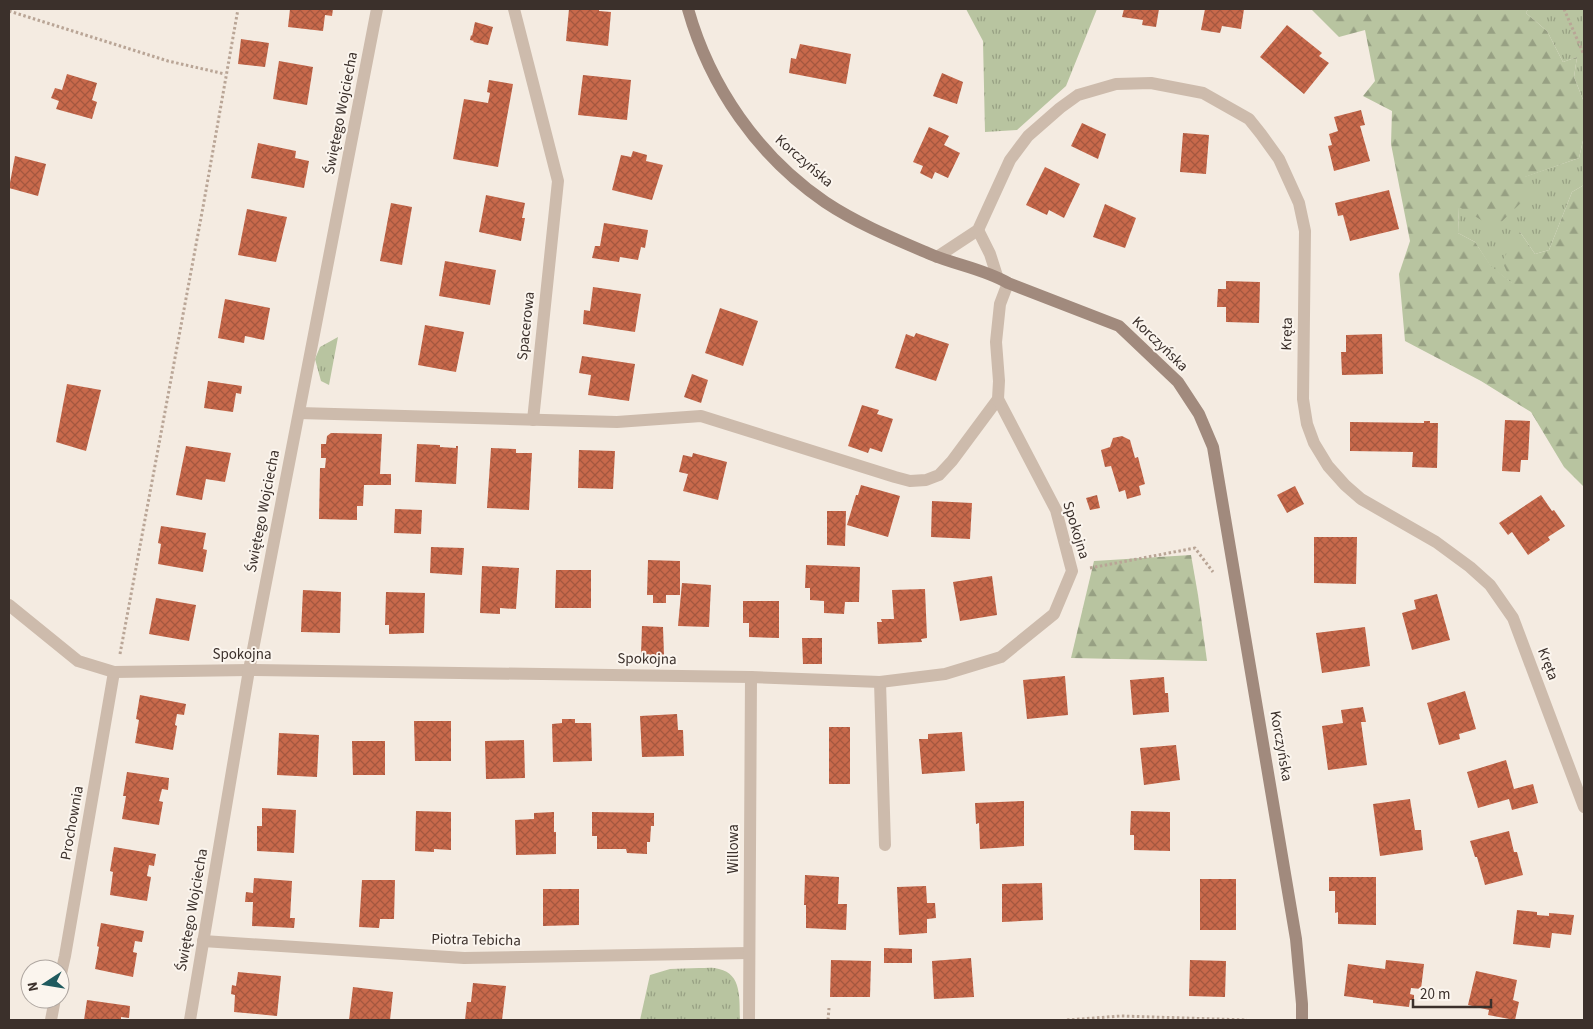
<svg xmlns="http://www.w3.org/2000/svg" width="1593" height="1029" font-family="'Source Sans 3',sans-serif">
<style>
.grass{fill:url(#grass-tufts)}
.forest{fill:url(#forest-firs)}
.building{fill:url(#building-cross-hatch)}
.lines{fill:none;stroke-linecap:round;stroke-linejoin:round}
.path{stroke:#b9a596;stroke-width:3;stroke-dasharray:2.5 2.5;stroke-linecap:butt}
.service{stroke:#cdbbac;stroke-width:12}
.minor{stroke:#cdbbac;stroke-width:12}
.secondary{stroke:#a18a7d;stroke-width:12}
.labels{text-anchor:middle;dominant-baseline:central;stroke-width:4;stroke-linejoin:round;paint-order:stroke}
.street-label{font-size:15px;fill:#3b302b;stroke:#fbf5ee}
</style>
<defs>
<pattern id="grass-tufts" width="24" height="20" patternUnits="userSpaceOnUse" patternTransform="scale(1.25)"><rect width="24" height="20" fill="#b8c4a0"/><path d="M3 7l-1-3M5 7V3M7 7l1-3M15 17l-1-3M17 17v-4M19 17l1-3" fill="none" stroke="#97a083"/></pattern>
<pattern id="forest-firs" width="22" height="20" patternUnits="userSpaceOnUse" patternTransform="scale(1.25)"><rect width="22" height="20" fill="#b8c4a0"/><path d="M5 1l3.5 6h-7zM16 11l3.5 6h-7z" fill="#97a083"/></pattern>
<pattern id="building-cross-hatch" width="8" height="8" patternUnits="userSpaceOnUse" patternTransform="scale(1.25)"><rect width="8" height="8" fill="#c8694b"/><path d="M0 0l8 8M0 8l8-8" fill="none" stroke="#a4573f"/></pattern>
</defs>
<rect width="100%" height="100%" fill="#f4ebe1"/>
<g class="grass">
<path d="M966,9H1097L1066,86L1017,130L985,132L983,41Z"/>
<path d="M1528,9H1584V102L1574,77L1577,57L1563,62L1547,31L1526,13Z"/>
<path d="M1584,136V185L1572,192L1549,250L1535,254L1520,232L1513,284L1491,267L1475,242L1458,233L1459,207L1524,177L1579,158Z"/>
<path d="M338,337L329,385L321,381L315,359L320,347Z"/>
<path d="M699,968C706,968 713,967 719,969C743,974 739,1002 740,1020H640L650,975L670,969Z"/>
</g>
<g class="forest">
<path d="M1311,9H1528L1526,13L1547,31L1563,62L1577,57L1574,77L1584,102V136L1579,158L1525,177L1528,196L1495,228L1459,207L1458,233L1475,242L1491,266L1512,283L1502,261L1520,232L1535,254L1549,250L1572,192L1584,185V487L1564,467L1531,412L1481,381L1405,341L1399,274L1410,241L1391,144L1392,111L1363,96L1375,81L1365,30L1339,37Z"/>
<path d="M1191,555L1198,595L1207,661L1071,658L1094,561Z"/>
</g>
<g class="building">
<path d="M290,9H333L332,16L325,15L323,31L288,27Z"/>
<path d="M569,9H599V11L611,12L608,46L566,41Z"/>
<path d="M1124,9H1159L1156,27L1142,25L1143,20L1122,17Z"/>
<path d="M1205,9H1244L1241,29L1222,26L1220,33L1201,30Z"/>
<path d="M475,22L493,27L488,45L473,42L474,41L470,40L471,35L472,36Z"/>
<path d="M1287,25L1322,53L1319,56L1329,63L1304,94L1260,57Z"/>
<path d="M241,39L269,43L265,67L238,64Z"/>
<path d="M800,44L851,54L846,84L789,73L791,58L796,59Z"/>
<path d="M279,61L313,67L307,105L273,99Z"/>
<path d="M942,73L963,82L957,104L933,96Z"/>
<path d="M67,74L97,83L92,100L97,102L92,119L56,109L59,101L51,98L55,88L62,90Z"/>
<path d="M583,75L631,80L627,120L578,115Z"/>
<path d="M489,80L513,84L498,167L453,159L464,99L488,103L490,93L487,92Z"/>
<path d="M1361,110L1365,125L1360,126L1370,161L1334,171L1328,146L1332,145L1329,134L1338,131L1334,117Z"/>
<path d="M1082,123L1106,134L1098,159L1071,146Z"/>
<path d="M929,127L949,136L944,145L960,153L948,178L935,172L932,179L920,173L923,166L913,162Z"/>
<path d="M1183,133L1209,135L1206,174L1180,172Z"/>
<path d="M258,143L296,151L295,158L309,161L304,188L251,178Z"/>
<path d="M633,151L647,155L646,161L663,165L652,200L612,190L621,155L631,157Z"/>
<path d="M15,156L46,164L38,196L9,188Z"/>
<path d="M1045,167L1080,184L1064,218L1049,210L1047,215L1026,205Z"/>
<path d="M1389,190L1399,229L1350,241L1343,215L1338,216L1335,203Z"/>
<path d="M486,195L525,203L522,218H525L521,241L479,232Z"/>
<path d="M391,203L412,207L402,265L380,261Z"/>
<path d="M1105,204L1136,218L1125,248L1093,237Z"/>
<path d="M247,209L287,217L276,262L238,255Z"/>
<path d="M604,223L648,230L645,248L641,247L638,260L620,257L619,262L592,258L595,246H600Z"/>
<path d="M445,261L496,270L490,305L439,296Z"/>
<path d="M1226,281L1260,282L1259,323L1226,322V307H1217L1218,289H1226Z"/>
<path d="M593,287L641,294L635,332L583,324L584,310L590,311Z"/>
<path d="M225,299L270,308L264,340L245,336L244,343L218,338Z"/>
<path d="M720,308L758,321L743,366L705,353Z"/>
<path d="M425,325L464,332L456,372L418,365Z"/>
<path d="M916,333L949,344L936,381L895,368L906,334L914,337Z"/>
<path d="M1382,334L1383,374L1342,375L1341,352H1346V335Z"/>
<path d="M582,356L635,364L629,401L588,395L591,375L579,373Z"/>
<path d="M692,374L708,380L701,403L684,397Z"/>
<path d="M208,381L242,386L241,394L236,393L233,412L204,408Z"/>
<path d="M67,384L101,390L86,451L56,442Z"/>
<path d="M862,405L879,410L877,414L893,419L882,452L870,448L868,453L848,446Z"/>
<path d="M1505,420L1530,421L1528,460H1521L1520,472L1502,471Z"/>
<path d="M1424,421H1430V423H1438L1437,468L1412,467L1413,452L1350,451V422L1424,423Z"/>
<path d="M331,433L382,434L380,474H391V485H364L363,506H357V520L319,519L320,468H325L326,458H321V444H326L327,436Z"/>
<path d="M1122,436L1130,440L1135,458L1138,457L1145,484L1139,486L1141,495L1127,499L1125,490L1119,492L1111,466L1105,467L1101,450L1110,447L1113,438Z"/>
<path d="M417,444L440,445V447L456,448V446H458L456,484L415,482Z"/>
<path d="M186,446L231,453L225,482L206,479L202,500L176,495Z"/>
<path d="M491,448L516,449V453H532L529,510L487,508Z"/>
<path d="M579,450L615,451L613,489L578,488Z"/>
<path d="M693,453L727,462L718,500L683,491L688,474L679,472L683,455L692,457Z"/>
<path d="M861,485L900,496L888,537L847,525L856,495H858Z"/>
<path d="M1295,486L1304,504L1287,513L1277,495Z"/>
<path d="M1097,495L1100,508L1090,510L1086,498Z"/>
<path d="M1541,495L1552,511L1554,510L1565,526L1548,537L1550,540L1528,555L1512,532L1508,535L1499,523Z"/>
<path d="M932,501L972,503L970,539L931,537Z"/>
<path d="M395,509L422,510L421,534L394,533Z"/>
<path d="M827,511H846L845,546L827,545Z"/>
<path d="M161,526L206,533L203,549L207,550L203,572L158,564L161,544L158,543Z"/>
<path d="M1314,537H1357L1356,584L1314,583Z"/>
<path d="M431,547L464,548L462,575L430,573Z"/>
<path d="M648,560L680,561V595H666V603H653V595H647Z"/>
<path d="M806,565L860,567L859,602H845L844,614L824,613V601L810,600V588H805Z"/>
<path d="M482,566L519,568L516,609L500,608V614L480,613Z"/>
<path d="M556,570H591V608H555Z"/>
<path d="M992,576L997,615L960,621L953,582Z"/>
<path d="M682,583L711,585L709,627L678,626Z"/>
<path d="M925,589L927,638L921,639L922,642L878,644L877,622H882L881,619H894L892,590Z"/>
<path d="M303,590L341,592L340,633L301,632Z"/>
<path d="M386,592L425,593L424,633L389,634V625H385Z"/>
<path d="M1437,594L1450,640L1412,650L1402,613L1416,609L1414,600Z"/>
<path d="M156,598L196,605L189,641L149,634Z"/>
<path d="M743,601H779V638L749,637V623H743Z"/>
<path d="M642,626L663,627L664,655H641Z"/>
<path d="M1365,627L1370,666L1322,673L1316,633Z"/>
<path d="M802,638H822V664H803Z"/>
<path d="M1065,676L1068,715L1027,719L1023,680Z"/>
<path d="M1164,677L1165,693H1168L1169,712L1133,715L1130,680Z"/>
<path d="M1465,691L1476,729L1459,734L1460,739L1439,745L1427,703Z"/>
<path d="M140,695L186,704L184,715L177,714L175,725L177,726L173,750L135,743L139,720L136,719Z"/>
<path d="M1363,707L1366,722H1361L1367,765L1328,770L1322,726L1343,723L1341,710Z"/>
<path d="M677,714L678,730H683L684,756L642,757L640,716Z"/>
<path d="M562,719H575V723H591L592,761L553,762L552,724L562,723Z"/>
<path d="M414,721H451V761H415Z"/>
<rect x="829" y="727" width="21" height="57"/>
<path d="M962,732L965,771L922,774L919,739H928V734Z"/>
<path d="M279,733L319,735L317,777L277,775Z"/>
<path d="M524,740L525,778L486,779L485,741Z"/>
<path d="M352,741H385V775H353Z"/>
<path d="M1176,745L1180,780L1144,785L1140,748Z"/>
<path d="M1506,760L1514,789L1533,784L1538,803L1512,810L1509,799L1478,808L1467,772Z"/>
<path d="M127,772L169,778L168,790L162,789L159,801L163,802L159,825L122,819L126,796H123Z"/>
<path d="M1410,799L1415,830H1421L1423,850L1380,856L1373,804Z"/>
<path d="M1024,801V846L980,849L979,823L976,824L975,803Z"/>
<path d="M262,808L296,810L294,853L257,851V826H262Z"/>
<path d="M416,811L451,812V850L434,849V852L415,851Z"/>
<path d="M1131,811L1170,812V851L1134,850V835H1130Z"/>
<path d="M554,812V832H556V854L516,855L515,820L534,819V813Z"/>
<path d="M592,812L654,813V826H651L650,842H647V854L627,853L626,849H597V836H592Z"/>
<path d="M1509,831L1514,852H1517L1523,875L1485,885L1477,857H1475L1470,841Z"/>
<path d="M114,847L156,854L154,866L149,865L147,876L151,877L147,901L110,895L113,872L110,871Z"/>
<path d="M805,875L839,877L838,904H847L846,930L806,928V905H804Z"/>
<path d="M1329,877H1376V925L1338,924V912L1335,913V891H1329Z"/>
<path d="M254,878L292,881L290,918H295L294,928L252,926L253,902H245L246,892L253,893Z"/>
<rect x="1200" y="879" width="36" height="51"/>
<path d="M362,880H395L394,919H380L379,928L359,927Z"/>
<path d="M1042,883L1043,920L1002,922V884Z"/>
<path d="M926,886L927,903H935L936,918L927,919V933L899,935L897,887Z"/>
<path d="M543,889H579V925L543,926Z"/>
<path d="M1517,910L1537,912V915L1549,916V913L1574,915L1571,935L1552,933L1550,948L1513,944Z"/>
<path d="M101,923L144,931L142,942L135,941L133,952L137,953L133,977L95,969L99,947L97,946Z"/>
<path d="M884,948L912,949V963H884Z"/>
<path d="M971,958L974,997L934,999L932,961Z"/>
<path d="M831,960L871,961L870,997H830Z"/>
<path d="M1190,960L1226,961L1225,997L1189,996Z"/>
<path d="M1386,960L1424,964L1421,989L1411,988L1410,994L1414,995V1000H1410L1409,1007L1373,1003V1000L1344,996L1348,964L1385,969Z"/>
<path d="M1476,971L1517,980L1513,1000L1519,1002L1515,1020L1488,1015L1489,1010L1468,1005Z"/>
<path d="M238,972L281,976L277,1016L234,1012L235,995L231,994L232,985L236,986Z"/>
<path d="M473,983L506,986L502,1020H465L467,1002H471Z"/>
<path d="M353,987L393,992L390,1020H349Z"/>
<path d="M87,1000L130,1006L129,1018L121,1017V1020H84Z"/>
</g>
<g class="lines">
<g class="path">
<path d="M1564,9L1584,55"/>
<path d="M9,11L168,61L225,74"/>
<path d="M1090,568L1195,548L1213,572"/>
<path d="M120,654L203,207L238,9"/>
<path d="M828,1020L829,1008"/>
<path d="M1067,1020L1121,1016L1247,1020"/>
</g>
<g class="service">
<path d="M880,682L885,845"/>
<path d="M60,978L65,956L114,672"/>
<path d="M51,1020L55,999"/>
</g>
<g class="minor">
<path d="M514,9L558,181L533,420"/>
<path d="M978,230L990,254L997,276"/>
<path d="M937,257L978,230L1010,160L1028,136L1060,108L1078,95L1116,84L1151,83L1203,93L1249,119L1261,134L1279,159L1299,203L1305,231L1303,399L1307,424L1314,443L1328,466L1345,485L1361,499L1436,542L1470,567L1490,585L1513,618L1584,807"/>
<path d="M299,413L617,422L701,416L895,477L910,481L926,480L939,475L952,461L998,399L999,381L996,342L1000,304L1008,283"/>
<path d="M9,605L78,661L114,672L249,670L751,677L880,682L945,674L1001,657L1054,614L1072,571L1056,510L998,399"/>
<path d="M203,941L464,958L749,953"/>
<path d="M190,1020L249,670L377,9"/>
<path d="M749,1020L751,677"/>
</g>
<path class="secondary" d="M688,9C710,87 758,156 825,202C858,224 895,239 930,254C956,265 984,269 1008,283L1119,326L1178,382L1199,414L1213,447L1296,939L1302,1004V1020"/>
</g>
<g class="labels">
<g class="street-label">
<text transform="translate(341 113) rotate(-79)">Świętego Wojciecha</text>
<text transform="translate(804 161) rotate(41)">Korczyńska</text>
<text transform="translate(526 326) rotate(-84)">Spacerowa</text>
<text transform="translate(1287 334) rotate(-88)">Kręta</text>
<text transform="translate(1160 344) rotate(44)">Korczyńska</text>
<text transform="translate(263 511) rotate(-79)">Świętego Wojciecha</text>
<text transform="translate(1076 530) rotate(73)">Spokojna</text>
<text x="242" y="654">Spokojna</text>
<text transform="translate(647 659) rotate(1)">Spokojna</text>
<text transform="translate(1548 664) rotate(69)">Kręta</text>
<text transform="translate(1281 746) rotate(80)">Korczyńska</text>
<text transform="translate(72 823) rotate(-80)">Prochownia</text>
<text transform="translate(733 849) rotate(-90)">Willowa</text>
<text transform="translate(192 910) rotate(-80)">Świętego Wojciecha</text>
<text transform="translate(476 940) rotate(1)">Piotra Tebicha</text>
</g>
</g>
<rect width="1593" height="1029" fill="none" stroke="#3b302b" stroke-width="20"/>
<g transform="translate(45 984) rotate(258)"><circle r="24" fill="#fbf5ee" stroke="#aea6a0"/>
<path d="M0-4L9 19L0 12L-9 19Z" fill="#1f5a5e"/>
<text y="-8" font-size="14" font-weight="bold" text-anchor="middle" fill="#3b302b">N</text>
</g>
<path d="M1413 999v8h78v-8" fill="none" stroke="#3b302b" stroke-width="2.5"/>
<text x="1420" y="999" font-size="15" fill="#3b302b" stroke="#fbf5ee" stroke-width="4" paint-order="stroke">20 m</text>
</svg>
